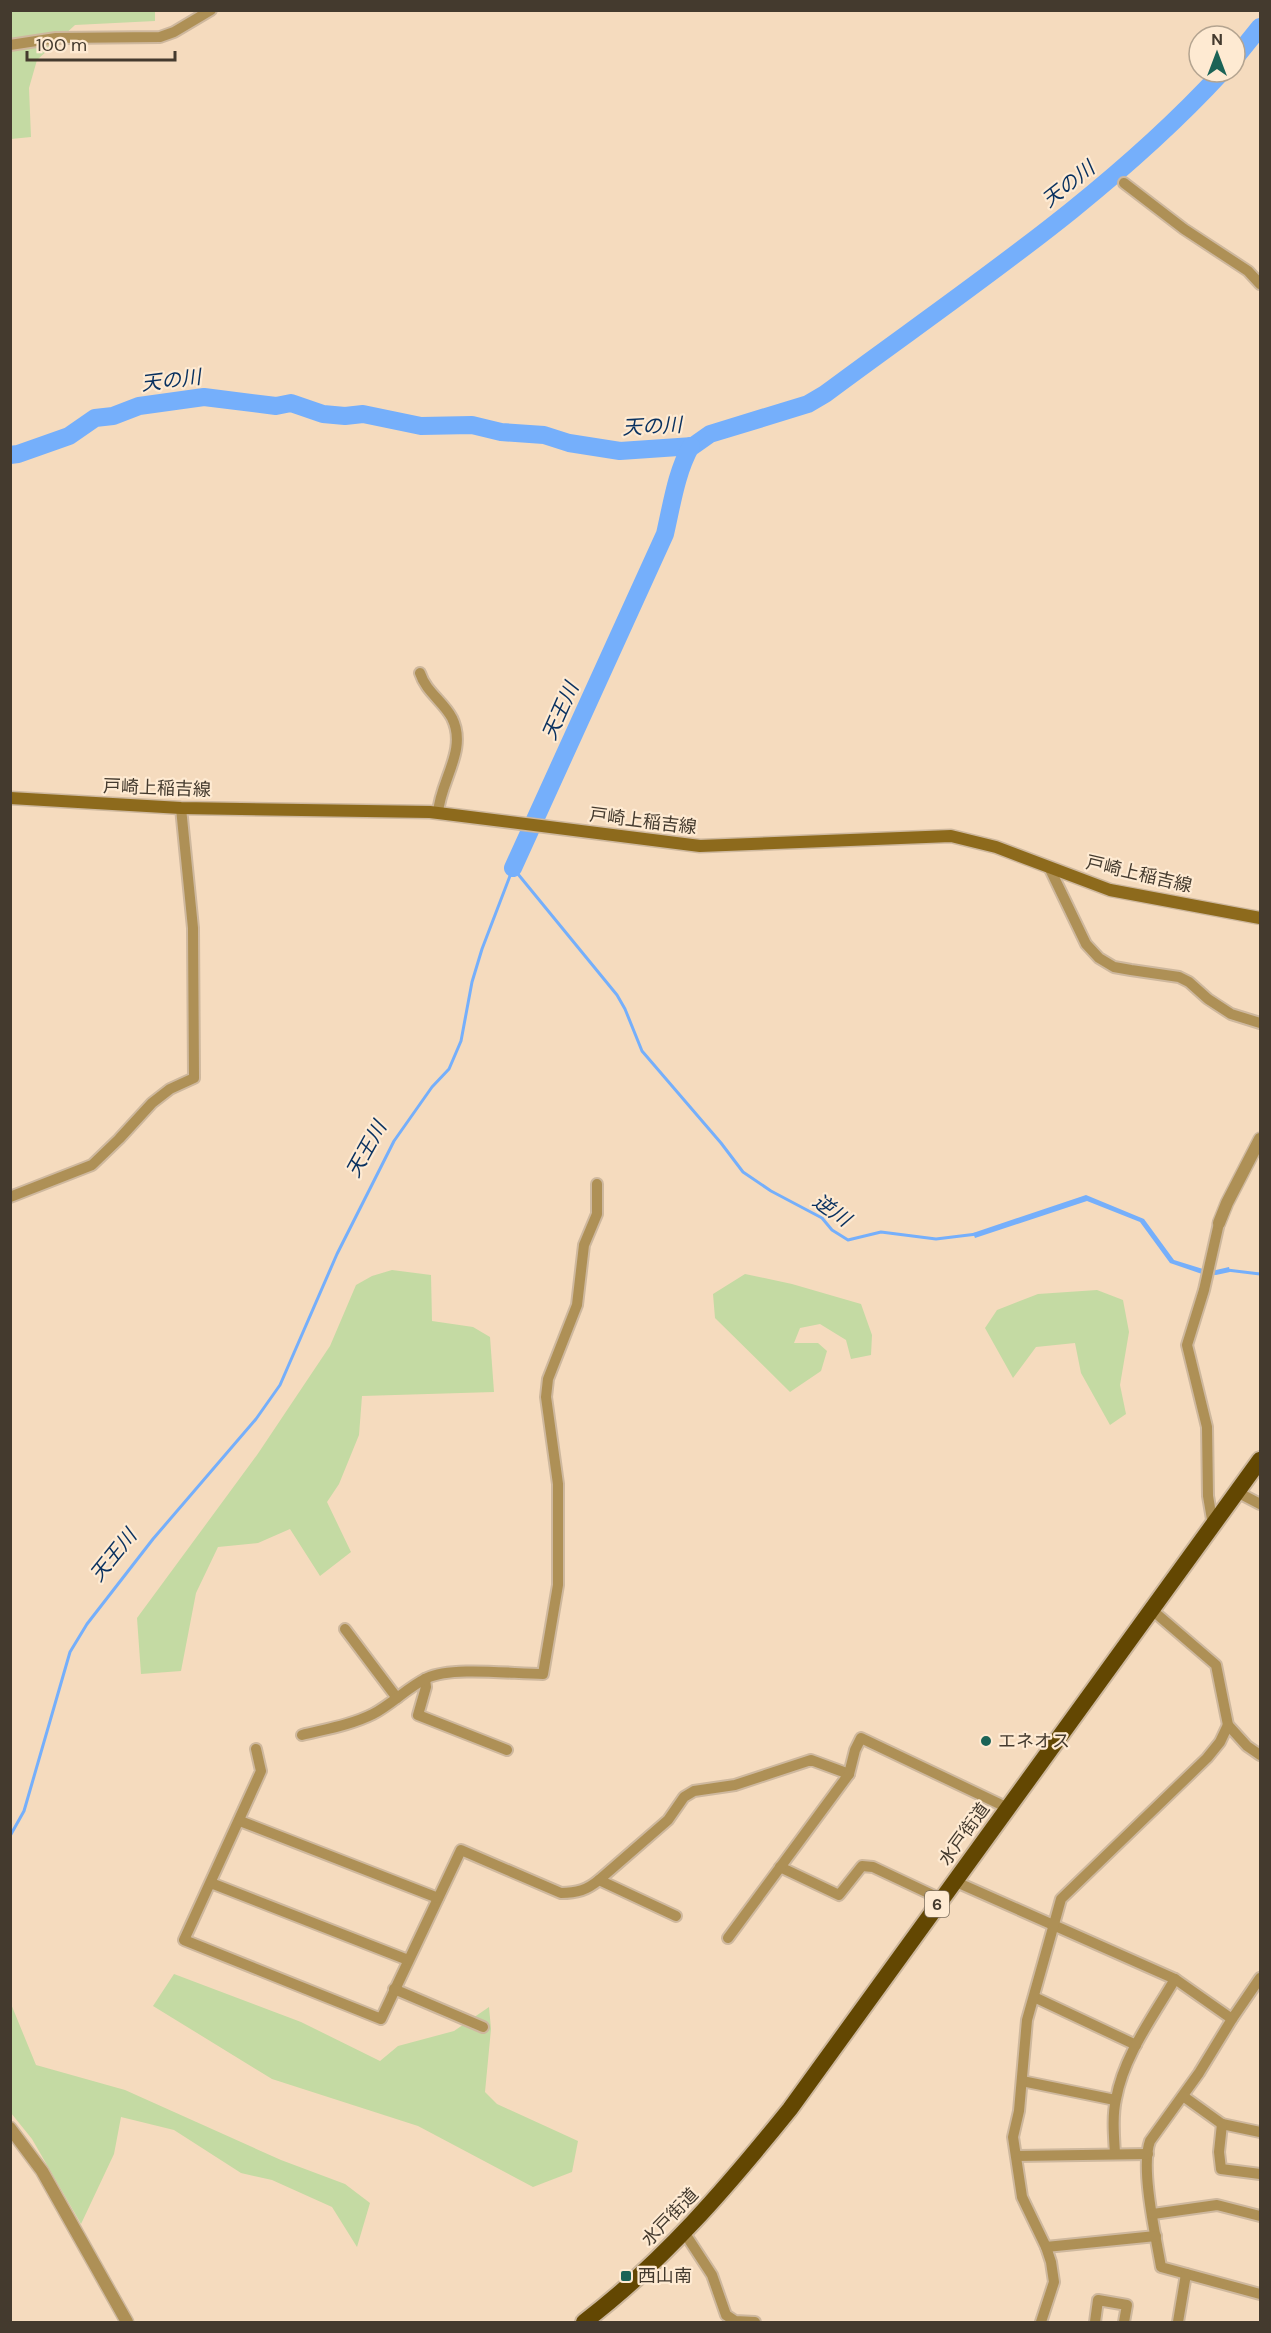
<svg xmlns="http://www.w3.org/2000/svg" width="1271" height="2333" font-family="'DM Sans','Noto Sans JP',sans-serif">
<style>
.green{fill:#c4daa3}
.water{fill:#75affb}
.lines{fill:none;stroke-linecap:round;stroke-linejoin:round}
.stream{stroke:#75affb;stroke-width:3}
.river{stroke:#75affb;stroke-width:18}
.minor-casing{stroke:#ceb89e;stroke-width:14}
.tertiary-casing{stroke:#ceb89e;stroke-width:15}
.secondary-casing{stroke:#ceb89e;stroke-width:15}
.trunk-casing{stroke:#ceb89e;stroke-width:20}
.minor{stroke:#ae9056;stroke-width:10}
.tertiary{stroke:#ae9056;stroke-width:12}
.secondary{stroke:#8d6a1c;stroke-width:12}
.trunk{stroke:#634702;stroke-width:16}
.poi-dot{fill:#1b6356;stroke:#feead2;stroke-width:2}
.labels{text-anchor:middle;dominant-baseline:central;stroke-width:4.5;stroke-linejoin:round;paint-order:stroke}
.shield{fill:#feead2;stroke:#7c6f5f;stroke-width:1.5}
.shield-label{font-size:16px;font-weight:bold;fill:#443a2e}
.street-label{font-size:18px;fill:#443a2e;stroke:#feead2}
.poi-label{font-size:18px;fill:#443a2e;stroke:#feead2;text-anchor:start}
.water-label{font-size:20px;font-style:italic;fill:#08305f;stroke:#feead2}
</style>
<rect width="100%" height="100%" fill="#f5dbbe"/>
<g class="green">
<path d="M11,11H155V21L75,25L37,60L29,88L31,137L11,139Z"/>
<path d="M392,1270L431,1275L432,1321L473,1327L490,1337L494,1392L362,1396L359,1435L339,1484L327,1502L351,1552L320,1576L290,1529L258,1543L218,1547L196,1593L181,1671L141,1674L137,1618L257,1455L330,1346L356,1285L372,1276Z"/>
<path d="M745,1274L792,1284L861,1304L872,1335L871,1355L851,1359L846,1340L820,1324L800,1328L794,1343H818L827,1351L821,1371L790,1392L715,1318L713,1294Z"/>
<path d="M1097,1290L1123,1300L1129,1332L1120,1385L1126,1414L1110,1425L1081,1373L1075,1343L1036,1347L1013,1378L985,1328L997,1310L1038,1294Z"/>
<path d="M174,1974L301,2022L380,2061L398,2046L454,2031L489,2007L491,2029L485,2092L497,2104L578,2141L572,2172L533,2187L418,2126L272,2079L153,2006Z"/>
<path d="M11,2004L36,2065L125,2090L281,2160L345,2184L370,2203L357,2247L332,2207L272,2180L241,2173L174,2130L121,2117L114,2154L81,2224L32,2139L11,2113Z"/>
</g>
<path class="water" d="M1086,1195L1144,1219L1174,1260L1203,1269L1216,1270L1229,1267L1230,1272L1216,1275L1202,1274L1170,1263L1140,1222L1087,1201L975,1238L973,1233Z"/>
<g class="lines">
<g class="stream">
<path d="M1227,1270L1260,1274"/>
<path d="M10,1836L24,1811L70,1652L87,1624L153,1539L256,1419L280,1385L337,1254L394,1141L432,1087L449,1069L461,1041L472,982L482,949L513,868L617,995L625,1009L642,1051L721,1143L743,1172L771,1191L822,1218L832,1230L848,1240L881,1232L936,1239L977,1234"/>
</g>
<g class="river">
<path d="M1235,58L1260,27"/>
<path d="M10,455L18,454L69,436L95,418L113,416L139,406L204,397L276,406L291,403L323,414L345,416L363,414L421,426L472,425L501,432L544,435L569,443L620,451L693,446L710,434L808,404L825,394C962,292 1106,198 1222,72"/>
<path d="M513,868L665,534C672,504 676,473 691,446"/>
</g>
<g class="minor-casing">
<g id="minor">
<path d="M10,45L56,38L160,37L174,32L211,10"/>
<path d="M1124,183L1184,229L1248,271L1260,284"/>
<path d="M420,673C426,692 443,701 452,718C468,750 440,781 438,813"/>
<path d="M1050,869L1086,944L1099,958L1114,967L1131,970L1179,977L1189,982L1208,999L1231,1014L1260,1023"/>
<path d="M10,1197L92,1165L119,1139L152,1103L170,1089L194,1078L193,928L181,808"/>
<path d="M1237,1492L1260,1504"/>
<path d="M1213,1525L1208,1496L1207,1427L1187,1345L1204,1290L1219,1223"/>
<path d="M1152,1610L1216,1665L1228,1725L1247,1746L1260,1755"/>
<path d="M345,1629L397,1698"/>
<path d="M425,1679L426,1687L418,1715L507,1750"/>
<path d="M302,1735C326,1729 351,1725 373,1714C392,1704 408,1687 427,1678C452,1666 513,1674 543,1674L558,1585V1484L546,1397L548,1379L577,1305L584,1245L597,1214V1184"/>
<path d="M256,1749L261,1771L257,1780L184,1940L381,2019L461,1850L561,1893C577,1893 587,1890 599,1880L668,1820L684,1797L694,1791L735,1785L811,1760L849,1774"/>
<path d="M240,1821L438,1898"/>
<path d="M780,1867L839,1895L862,1866L873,1867L941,1899"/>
<path d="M599,1880L676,1916"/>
<path d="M954,1881L1175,1979L1232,2019"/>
<path d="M211,1883L408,1960"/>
<path d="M728,1938L849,1774L855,1750L861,1738L1008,1808"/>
<path d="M1260,1978L1232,2019L1199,2073L1150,2141C1140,2168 1156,2237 1161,2267L1260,2294"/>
<path d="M394,1989L483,2027"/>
<path d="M1034,1997L1136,2045"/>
<path d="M1022,2081L1115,2100"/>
<path d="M1183,2096L1222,2124L1260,2132"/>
<path d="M1222,2124L1219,2152L1221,2169L1260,2174"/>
<path d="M1115,2154C1114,2136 1112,2117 1116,2099C1124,2055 1153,2017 1175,1979"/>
<path d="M1017,2156L1148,2154"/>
<path d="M1153,2214L1217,2205L1260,2216"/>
<path d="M684,2232L712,2275L726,2315L735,2321L755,2322"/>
<path d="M1046,2247L1156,2236"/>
<path d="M1041,2322L1054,2282L1051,2262L1046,2247L1022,2197L1013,2137L1019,2111L1027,2020L1054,1924L1061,1899L1207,1758L1220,1742L1228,1725"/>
<path d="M1095,2322L1098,2300L1127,2305L1124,2322"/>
<path d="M1178,2322L1186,2274"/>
</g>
</g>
<g class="tertiary-casing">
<g id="tertiary">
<path d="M1219,1223L1227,1203L1260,1139"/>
<path d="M10,2128L42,2171L127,2322"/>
</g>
</g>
<g class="secondary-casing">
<path id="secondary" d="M10,798L181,808L430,812L700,846L951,836L996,847L1110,890L1260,918"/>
</g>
<g class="trunk-casing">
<path id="trunk" d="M584,2322C663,2262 728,2186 790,2109L1260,1460"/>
</g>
<use href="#minor" class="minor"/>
<use href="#tertiary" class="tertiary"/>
<use href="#secondary" class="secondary"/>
<use href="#trunk" class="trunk"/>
</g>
<g class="poi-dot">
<circle cx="986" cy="1741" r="6"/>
<rect x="620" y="2270" width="12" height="12" rx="3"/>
</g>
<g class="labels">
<rect class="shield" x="925" y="1891" width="24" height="26" rx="4.5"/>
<g class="shield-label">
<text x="937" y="1904">6</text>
</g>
<g class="street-label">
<text transform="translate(157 788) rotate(2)">戸崎上稲吉線</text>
<text transform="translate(643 821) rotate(7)">戸崎上稲吉線</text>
<text transform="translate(1139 874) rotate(13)">戸崎上稲吉線</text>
<text transform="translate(964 1834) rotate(-54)">水戸街道</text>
<text transform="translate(670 2217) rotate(-46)">水戸街道</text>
</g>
<g class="poi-label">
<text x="998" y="1741">エネオス</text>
<text x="638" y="2276">西山南</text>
</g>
<g class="water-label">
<text transform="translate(1068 184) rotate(-38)">天の川</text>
<text transform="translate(171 380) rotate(-7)">天の川</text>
<text transform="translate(652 426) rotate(-3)">天の川</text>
<text transform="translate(560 711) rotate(-66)">天王川</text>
<text transform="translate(366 1149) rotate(-61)">天王川</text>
<text transform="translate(832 1210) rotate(35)">逆川</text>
<text transform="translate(113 1555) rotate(-51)">天王川</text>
</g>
</g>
<rect width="1271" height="2333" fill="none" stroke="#443a2e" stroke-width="24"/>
<g transform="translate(1217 54)"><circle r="28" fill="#feead2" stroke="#b4a490" stroke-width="1.5"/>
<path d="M0-4.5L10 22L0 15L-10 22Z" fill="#1b6356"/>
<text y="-9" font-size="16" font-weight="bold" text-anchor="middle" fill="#443a2e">N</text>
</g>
<path d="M27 51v9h148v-9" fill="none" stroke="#443a2e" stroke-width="3"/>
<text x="36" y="51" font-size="18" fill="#443a2e" stroke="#feead2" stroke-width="4.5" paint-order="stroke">100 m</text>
</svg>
